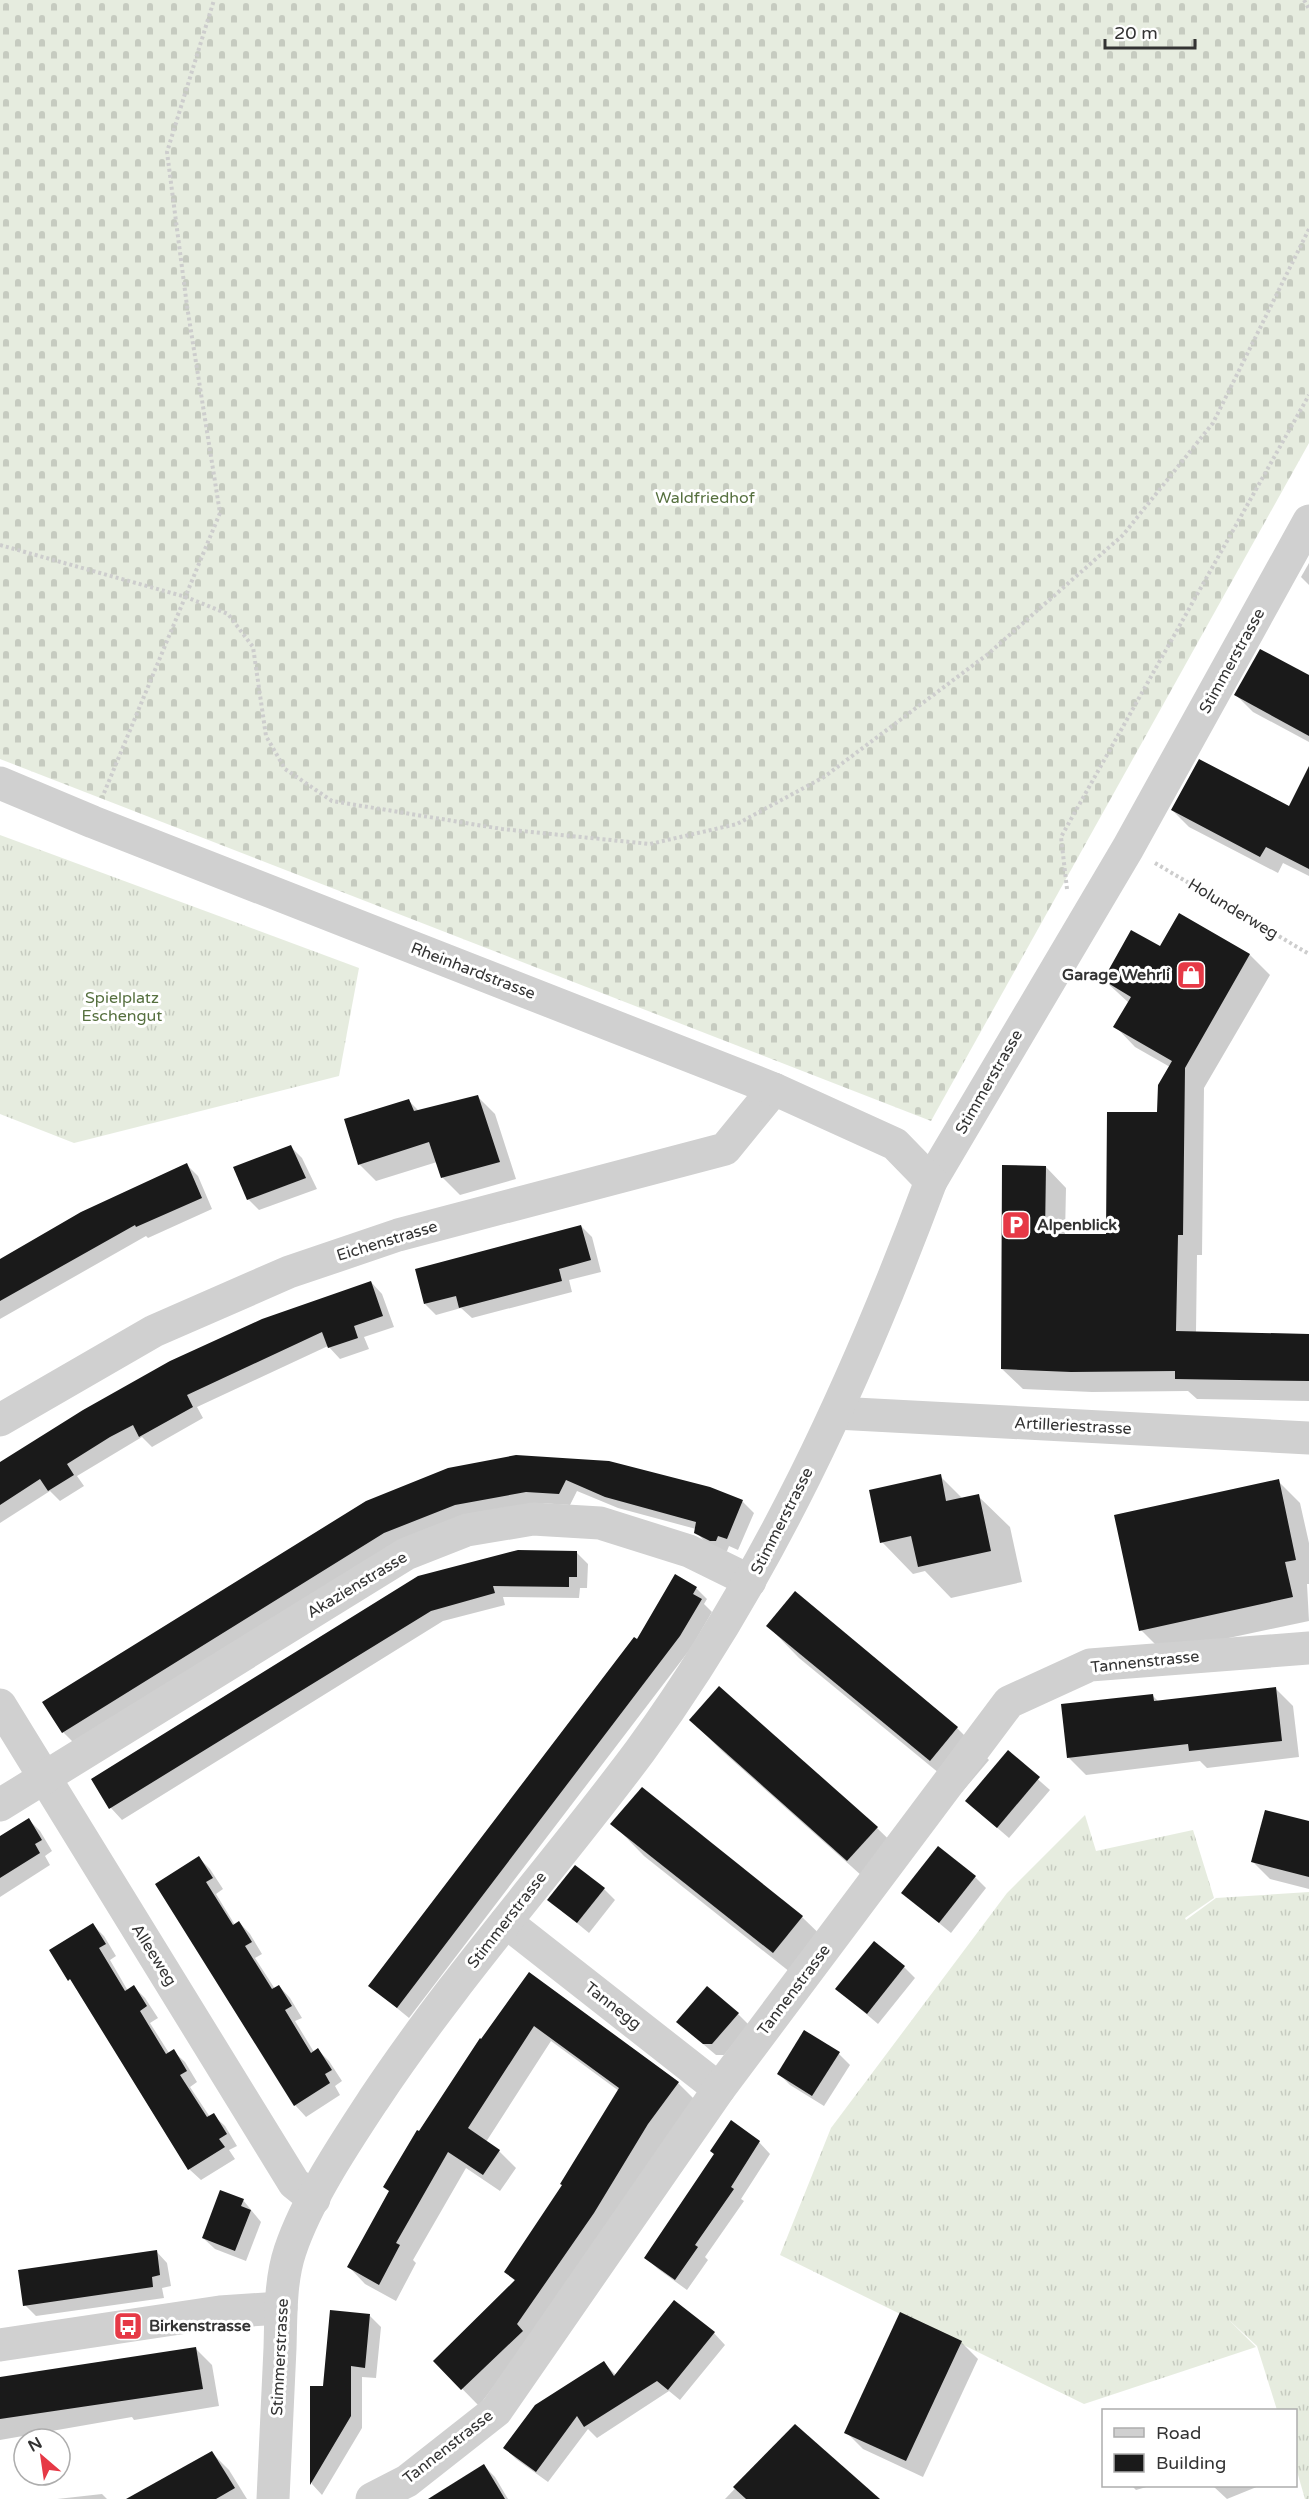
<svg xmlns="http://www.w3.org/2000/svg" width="1309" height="2499" font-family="'Varela Round',sans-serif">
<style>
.grass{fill:url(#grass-tufts)}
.cemetery{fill:url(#cemetery-stones)}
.shadow{fill:#0003}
.building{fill:#1a1a1a}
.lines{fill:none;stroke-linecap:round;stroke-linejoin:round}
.path{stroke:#cdcdcd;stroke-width:4;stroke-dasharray:3 3;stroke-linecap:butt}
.minor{stroke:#d0d0d0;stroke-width:33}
.tertiary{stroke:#d0d0d0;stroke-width:33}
.labels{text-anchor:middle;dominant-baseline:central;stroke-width:6;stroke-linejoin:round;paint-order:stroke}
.park-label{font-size:16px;fill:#56703f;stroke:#fff}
.street-label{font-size:16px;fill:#333;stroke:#fff}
.poi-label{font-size:16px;font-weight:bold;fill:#333;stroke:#fff;text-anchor:start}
</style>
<defs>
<pattern id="grass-tufts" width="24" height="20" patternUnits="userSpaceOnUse" patternTransform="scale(1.5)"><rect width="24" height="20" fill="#e6ecdf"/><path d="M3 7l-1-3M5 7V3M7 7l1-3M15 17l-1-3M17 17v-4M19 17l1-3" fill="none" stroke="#c6cbc0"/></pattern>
<pattern id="cemetery-stones" width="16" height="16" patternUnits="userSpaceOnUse" patternTransform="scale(1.5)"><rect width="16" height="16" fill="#e6ecdf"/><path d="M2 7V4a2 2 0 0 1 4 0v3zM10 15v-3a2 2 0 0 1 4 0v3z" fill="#c6cbc0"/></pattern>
</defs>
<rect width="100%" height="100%" fill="#fff"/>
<g class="grass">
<path d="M0,835L359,968L339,1076L74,1143L0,1114Z"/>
<path d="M1085,1815L1096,1851L1193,1830L1214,1898L1185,1918L1186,1920L1216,1898L1309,1892V2499H1305L1296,2468V2410H1277L1257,2346L1228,2319L1256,2347L1084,2404L780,2255L831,2128L1007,1893Z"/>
</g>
<path class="cemetery" d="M0,0H1309V443L931,1121L0,759Z"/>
<g class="shadow">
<path d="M1309,563V585L1301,577Z"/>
<path d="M1309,677V742L1253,712L1236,695Z"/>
<path d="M1309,807V876L1283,863L1278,873L1189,827L1172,810Z"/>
<path d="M1179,915L1250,955L1270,975L1204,1088L1202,1255H1197L1196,1333L1309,1336V1401L1197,1399L1188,1391L1092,1392L1023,1389L1002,1369L1046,1167L1066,1188L1065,1235H1107L1159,1114L1170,1067L1135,1047L1115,1026L1129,1003L1104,980L1160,948Z"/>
<path d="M478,1097L495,1114L516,1179L460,1195L443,1178L437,1162L376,1181L359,1164L409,1101L420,1112Z"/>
<path d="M291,1147L302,1158L317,1189L259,1210L248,1199Z"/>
<path d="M187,1165L198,1176L212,1209L148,1238L146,1236L0,1319V1263Z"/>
<path d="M581,1226L592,1237L601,1272L569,1280L572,1292L472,1318L461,1308L436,1315L425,1304Z"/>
<path d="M371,1282L382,1294L394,1327L364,1337L369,1349L340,1359L328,1346L197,1407L203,1418L152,1447L142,1437L77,1476L84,1486L60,1501L50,1491L0,1523V1463Z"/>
<path d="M449,1470L710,1488L743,1502L754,1513L738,1550L729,1546L727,1551H723L707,1544L696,1532V1529L618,1508L577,1491L570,1505L539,1503L74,1743L63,1732Z"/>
<path d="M940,1476L963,1499L978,1496L1010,1527L1022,1582L951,1598L925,1571L913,1574L882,1542Z"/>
<path d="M1278,1481L1300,1503L1309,1543V1584H1307L1309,1621L1163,1652L1141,1630Z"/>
<path d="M577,1553L588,1564L587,1588H580L579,1598L503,1597L505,1605L443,1621L122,1820L111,1808L93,1779L419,1578Z"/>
<path d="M696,1588L707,1599L704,1604L712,1612L691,1648L409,2018L370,1986L637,1641Z"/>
<path d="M795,1593L957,1728L989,1760L962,1792L799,1658L768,1626Z"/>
<path d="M1276,1689L1293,1706L1299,1757L1207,1768L1200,1761L1086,1775L1069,1758L1152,1695L1159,1702Z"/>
<path d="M691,1720L877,1828L909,1859L880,1892L722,1751Z"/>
<path d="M1008,1753L1050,1790L1009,1838L979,1812Z"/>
<path d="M29,1820L40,1831L52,1851L45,1856L50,1865L0,1897V1838Z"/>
<path d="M1309,1823V1889L1270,1879L1253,1862Z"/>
<path d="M613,1824L802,1917L834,1948L805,1984L644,1856Z"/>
<path d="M199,1858L210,1869L223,1889L216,1894L235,1925L239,1922L250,1934L262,1954L255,1958L275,1989L279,1986L290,1998L302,2018L295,2021L314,2052L318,2050L329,2061L342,2081L335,2086L340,2095L306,2117L295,2105L157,1885Z"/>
<path d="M975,1877L986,1888L951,1933L903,1893Z"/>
<path d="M604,1889L615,1900L589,1933L549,1900Z"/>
<path d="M93,1925L104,1936L116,1956L110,1960L128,1991L134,1987L145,1998L158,2018L150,2023L169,2053L173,2051L185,2062L197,2082L190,2087L210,2117L213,2115L225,2126L237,2146L229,2150L235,2159L201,2180L189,2169L76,1987L51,1950Z"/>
<path d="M904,1967L915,1978L878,2024L837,1989Z"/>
<path d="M530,1974L678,2083L695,2100L611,2230L479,2406L435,2361L516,2282L506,2272L564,2186L619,2091L551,2041L486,2142L499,2151L516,2168L500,2191L466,2168L413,2260L416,2263L396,2301L365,2284L349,2267L420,2133L481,2041Z"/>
<path d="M738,2014L749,2025L724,2055H716L690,2033Z"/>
<path d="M839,2054L850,2065L824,2106L790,2085L778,2073Z"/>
<path d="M759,2142L770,2154L741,2199L744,2201L705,2257L708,2260L687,2290L658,2269L646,2258Z"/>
<path d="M243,2200L261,2222L246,2261L215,2249L203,2238Z"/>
<path d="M156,2251L167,2263L171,2286L162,2288L164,2298L36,2316L25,2305Z"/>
<path d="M370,2316L381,2327L376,2378L362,2377V2428L322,2495L312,2484V2388L324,2387Z"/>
<path d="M714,2333L725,2345L680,2400L669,2391L597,2438L588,2429L548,2482L516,2459L505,2448L604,2363L616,2375Z"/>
<path d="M961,2342L978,2359L923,2477L863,2449L846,2432Z"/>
<path d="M195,2348L212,2365L219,2406L134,2420L132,2417L0,2440V2379Z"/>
<path d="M795,2426L878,2499H725Z"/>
<path d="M212,2453L229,2470L247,2499H129Z"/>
<path d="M484,2466L495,2477L508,2499H441Z"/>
<path d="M1132,2486H1150L1136,2490Z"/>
<path d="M1213,2486H1259L1227,2499Z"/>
<path d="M102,2494L107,2499H57Z"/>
</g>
<g class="building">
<path d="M1260,649L1309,675V736L1234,695Z"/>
<path d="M1199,759L1289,806L1309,766V869L1266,847L1260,857L1171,810Z"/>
<path d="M1179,913L1250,954L1185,1068L1183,1235H1178L1176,1331L1309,1334V1381L1175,1379V1371L1071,1372L1001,1369L1002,1165L1046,1166L1045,1234H1106L1107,1112H1157L1158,1085L1172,1061L1113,1027L1131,997L1103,980L1131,930L1160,946Z"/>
<path d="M478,1095L500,1162L441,1178L429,1142L358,1165L344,1119L409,1099L414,1111Z"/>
<path d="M291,1145L306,1178L247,1200L233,1167Z"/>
<path d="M187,1163L202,1198L136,1227L135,1225L0,1301V1259L81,1212Z"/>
<path d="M581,1225L591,1260L559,1269L562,1281L459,1308L456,1296L424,1304L415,1269Z"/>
<path d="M371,1281L383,1316L354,1326L358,1338L328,1348L322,1332L187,1395L193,1407L139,1437L133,1425L110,1437L67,1464L74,1475L48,1491L40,1479L0,1505V1462L83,1410L170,1361L262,1319Z"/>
<path d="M516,1455L609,1461L710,1487L743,1500L727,1539L718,1536L716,1541H710L694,1533L696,1522L605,1497L566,1480L559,1494L526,1492L455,1505L384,1533L62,1733L42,1702L366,1501L448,1468Z"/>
<path d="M941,1474L946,1501L979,1494L991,1551L918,1567L911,1536L880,1543L869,1490Z"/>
<path d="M1279,1479L1296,1560L1285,1562L1293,1597L1139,1631L1114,1515Z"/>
<path d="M518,1550L577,1551V1577H569V1587L493,1586L495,1593L431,1611L109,1809L91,1779L418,1576Z"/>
<path d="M675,1574L697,1587L693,1594L702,1599L680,1636L397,2008L368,1986L634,1637L637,1639Z"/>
<path d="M795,1591L958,1727L930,1761L766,1626Z"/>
<path d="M719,1686L878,1827L847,1861L689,1720Z"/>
<path d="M1276,1687L1282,1741L1189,1751L1188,1744L1067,1758L1061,1704L1153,1694L1154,1701Z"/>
<path d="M1008,1750L1040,1777L997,1828L965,1801Z"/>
<path d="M642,1787L803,1916L773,1953L610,1824Z"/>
<path d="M1265,1810L1309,1821V1877L1251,1862Z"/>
<path d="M29,1818L42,1840L35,1844L40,1853L0,1878V1836Z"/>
<path d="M938,1846L976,1876L939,1923L901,1893Z"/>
<path d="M199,1856L213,1878L206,1882L233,1925L239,1921L252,1942L245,1946L272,1989L279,1985L292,2006L285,2010L311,2053L318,2048L332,2070L325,2074L330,2083L294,2106L155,1884Z"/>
<path d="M575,1865L605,1888L577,1923L547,1900Z"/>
<path d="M93,1923L106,1944L99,1948L125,1991L134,1985L147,2006L140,2011L166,2054L174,2049L187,2071L180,2075L207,2117L214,2113L227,2134L219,2139L225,2147L188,2170L70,1979L68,1981L49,1950Z"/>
<path d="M874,1941L905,1966L867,2014L835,1989Z"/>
<path d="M529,1972L679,2082L648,2124L594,2213L517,2324L523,2331L461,2390L433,2361L515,2280L504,2272L562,2185L560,2184L619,2088L534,2026L468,2128L500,2150L483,2175L448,2152L396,2243L400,2245L379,2285L347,2267L389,2191L383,2187L417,2130L419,2131L480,2038L481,2039Z"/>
<path d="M707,1986L739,2013L712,2044H703L676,2022Z"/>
<path d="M804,2030L840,2052L812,2096L777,2074Z"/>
<path d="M731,2120L760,2141L731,2187L734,2189L695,2245L698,2247L675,2280L644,2258L714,2154L710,2151Z"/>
<path d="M220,2190L244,2199L241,2206L251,2210L235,2251L202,2238Z"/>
<path d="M157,2250L160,2275L152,2277L153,2287L23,2306L18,2270Z"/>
<path d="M674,2300L715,2332L668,2390L657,2381L584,2427L577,2416L536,2472L503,2448L535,2405L604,2361L614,2376Z"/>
<path d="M330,2310L370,2314L365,2368L351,2366V2416L310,2485V2386H323Z"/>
<path d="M900,2312L962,2341L906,2461L844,2433Z"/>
<path d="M196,2347L203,2389L0,2419V2377Z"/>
<path d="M795,2424L880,2499H746L733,2487Z"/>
<path d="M212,2451L235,2488L216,2499H126Z"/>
<path d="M484,2464L505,2499H428Z"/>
</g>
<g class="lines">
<g class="path">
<path d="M1304,0L1309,9"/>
<path d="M0,545L186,597L228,614L253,647L266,736L285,769L332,801L502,829L650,844L737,824L824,777L988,654L1123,535L1213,423L1309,229"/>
<path d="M104,793L220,513L187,306L167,152L214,0"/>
<path d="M1155,863L1309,954"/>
<path d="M1067,889L1061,837L1309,395"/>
</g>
<g class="minor">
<path d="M931,1181L1128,848L1309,521"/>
<path d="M836,1413L1309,1438"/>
<path d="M0,1420L154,1331L289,1272L398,1235L725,1149L774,1089"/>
<path d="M0,1705L294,2183L314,2199"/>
<path d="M0,1805L406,1554L467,1530L533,1519L600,1523L689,1551L750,1581"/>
<path d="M506,1922L719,2089"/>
<path d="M0,2345L220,2312L281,2308"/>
<path d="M372,2499L407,2481L496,2411L719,2089L1009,1702L1090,1665L1309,1648"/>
</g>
<path class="tertiary" d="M0,783L93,822L774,1089L895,1144L931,1181C856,1382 767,1577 640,1751C553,1868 455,1977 374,2099C345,2143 307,2200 290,2251C280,2281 281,2316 280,2348C278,2398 275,2449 273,2499"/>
</g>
<defs>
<g id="shop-square" transform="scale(1.5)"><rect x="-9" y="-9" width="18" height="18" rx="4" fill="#e63946" stroke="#fff"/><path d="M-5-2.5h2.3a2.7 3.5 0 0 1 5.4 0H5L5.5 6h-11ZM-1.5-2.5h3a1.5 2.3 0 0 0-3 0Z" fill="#fff"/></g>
<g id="parking-square" transform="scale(1.5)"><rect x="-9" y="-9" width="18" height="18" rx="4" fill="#e63946" stroke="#fff"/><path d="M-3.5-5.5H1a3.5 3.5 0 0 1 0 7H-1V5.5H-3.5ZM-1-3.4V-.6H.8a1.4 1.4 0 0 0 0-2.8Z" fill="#fff"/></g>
<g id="bus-square" transform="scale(1.5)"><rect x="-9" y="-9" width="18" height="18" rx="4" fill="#e63946" stroke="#fff"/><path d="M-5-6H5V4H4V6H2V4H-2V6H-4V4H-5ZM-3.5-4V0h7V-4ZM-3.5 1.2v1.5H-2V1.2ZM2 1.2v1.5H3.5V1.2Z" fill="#fff"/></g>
</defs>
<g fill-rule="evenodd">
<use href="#shop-square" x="1191" y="975"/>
<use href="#parking-square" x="1016" y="1225"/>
<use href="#bus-square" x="128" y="2326"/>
</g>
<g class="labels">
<g class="park-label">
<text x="705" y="498">Waldfriedhof</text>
<text x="122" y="998">Spielplatz<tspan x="122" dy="18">Eschengut</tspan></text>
</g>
<g class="street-label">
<text transform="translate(1232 661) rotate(-61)">Stimmerstrasse</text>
<text transform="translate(1233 909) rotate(31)">Holunderweg</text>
<text transform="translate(473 971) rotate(21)">Rheinhardstrasse</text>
<text transform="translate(989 1082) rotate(-60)">Stimmerstrasse</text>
<text transform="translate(387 1241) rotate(-17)">Eichenstrasse</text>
<text transform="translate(1073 1426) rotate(3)">Artilleriestrasse</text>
<text transform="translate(782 1521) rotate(-63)">Stimmerstrasse</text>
<text transform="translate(357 1585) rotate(-31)">Akazienstrasse</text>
<text transform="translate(1145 1662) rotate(-6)">Tannenstrasse</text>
<text transform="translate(507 1920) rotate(-52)">Stimmerstrasse</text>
<text transform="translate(154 1955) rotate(58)">Alleeweg</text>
<text transform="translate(794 1990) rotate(-53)">Tannenstrasse</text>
<text transform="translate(613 2006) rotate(38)">Tannegg</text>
<text transform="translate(280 2357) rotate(-87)">Stimmerstrasse</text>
<text transform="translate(448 2447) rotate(-38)">Tannenstrasse</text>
</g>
<g class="poi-label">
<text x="1170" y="975" text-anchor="end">Garage Wehrli</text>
<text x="1037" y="1225">Alpenblick</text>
<text x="149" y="2326">Birkenstrasse</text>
</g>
</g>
<rect x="1102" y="2409" width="195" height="78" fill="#ffffff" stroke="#adadad" stroke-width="1.5"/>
<rect x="1114" y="2428" width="30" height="9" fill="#d0d0d0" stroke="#adadad" stroke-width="1.5"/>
<text x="1156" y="2439" font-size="18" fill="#333333">Road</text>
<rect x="1114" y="2454" width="30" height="18" fill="#1a1a1a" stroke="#adadad" stroke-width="1.5"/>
<text x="1156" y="2469" font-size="18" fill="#333333">Building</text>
<g transform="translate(42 2457) rotate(331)"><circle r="28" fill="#ffffff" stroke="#adadad" stroke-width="1.5"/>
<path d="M0-4.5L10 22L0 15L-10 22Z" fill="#e63946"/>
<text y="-9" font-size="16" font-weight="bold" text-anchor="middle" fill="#333333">N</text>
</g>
<path d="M1105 39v9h90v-9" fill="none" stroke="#333333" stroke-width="3"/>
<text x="1114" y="39" font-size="18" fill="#333333" stroke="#ffffff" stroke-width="4.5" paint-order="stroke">20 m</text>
</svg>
